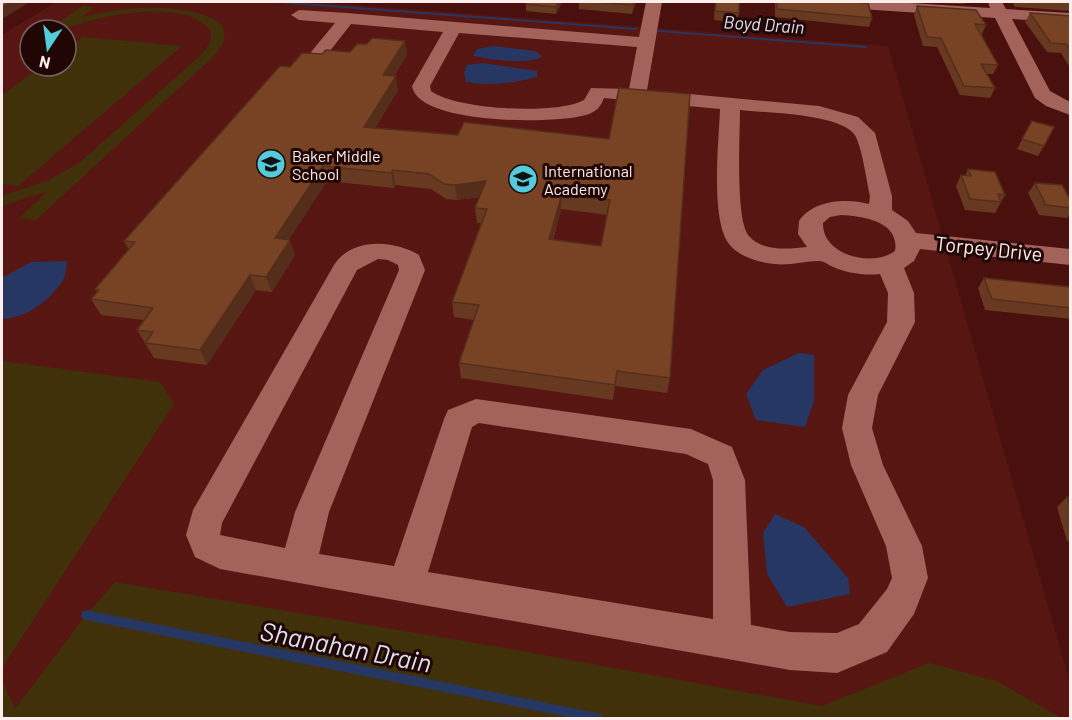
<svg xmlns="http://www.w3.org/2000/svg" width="1072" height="720" font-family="Barlow,sans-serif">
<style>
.built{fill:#571612;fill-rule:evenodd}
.green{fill:#40310a}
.water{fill:#273763}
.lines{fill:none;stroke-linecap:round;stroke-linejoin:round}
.stream{fill:#273763;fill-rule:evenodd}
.minor{fill:#a3625a;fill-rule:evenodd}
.wall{fill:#673920;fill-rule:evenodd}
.shaded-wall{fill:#542e1a}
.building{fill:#784225;stroke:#542e1a;stroke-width:1.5;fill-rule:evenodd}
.labels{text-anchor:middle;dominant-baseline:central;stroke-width:6;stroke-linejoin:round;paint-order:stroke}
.far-poi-label{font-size:16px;fill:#fdedeb;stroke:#200706;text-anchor:start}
.far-water-label{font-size:18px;font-style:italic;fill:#dbe2f1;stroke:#200706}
.street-label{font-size:20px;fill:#fdedeb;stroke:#200706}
.near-water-label{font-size:26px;font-style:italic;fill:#dbe2f1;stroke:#200706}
</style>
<rect width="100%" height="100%" fill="#49100d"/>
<path class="built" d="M56,2H315L888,46L1070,683V718H2V35ZM30,30H66V66H30Z"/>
<g class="green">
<path d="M83,6L95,7L80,18C119,7 187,0 221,24C229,37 223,46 214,56L36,220L19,218L48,191L2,206V196L49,180L79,163L201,55L210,43L211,32C194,4 133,11 106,17C85,21 68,30 47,30Z"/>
<path d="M83,37L182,46L18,186L2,184V95L42,66H66V49Z"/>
<path d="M2,361L160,382L174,404L2,668Z"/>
<path d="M115,582L505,648L822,706L929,663L997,681L1061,718H2V680L15,709L86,615Z"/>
</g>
<g class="water">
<path d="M494,46L535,51L542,56C530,66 488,59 473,56L477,49Z"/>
<path d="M483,63L537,71V77C515,83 489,86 466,82L464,72L467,65Z"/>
<path d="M67,261C66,267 66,275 63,280C50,301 26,318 2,319V278L31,262Z"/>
<path d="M799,353L814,355V401L805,427L756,420L746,394L763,370Z"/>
<path d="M775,514L804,527L848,578L850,594L787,607L767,574L763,533Z"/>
</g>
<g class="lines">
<g class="stream">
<path d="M276,2H288L636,28L638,29L636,30L278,3Z"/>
<path d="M658,30L866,46L868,47L866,48L660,32H658Z"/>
<path d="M86,610L597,713L601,714L602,718H573L86,620L82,618L81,615L82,612Z"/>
</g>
<g class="minor">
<path d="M646,2H662L647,90L819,106L858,117L875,133L892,196V210L908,221L916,233L1070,249V265L920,249L914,261L904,268L914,293L915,322L878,395L872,428L883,465L922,546L928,578L914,614L887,652L837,673L790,670L220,569L195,557L186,535L193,510L334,265C352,237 394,240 419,255L425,270L329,512L319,554L394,566L444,419L448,410L476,399L691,429L732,447L745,480L751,625L790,632L837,633L859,624L887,589L892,578L886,546L851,465L842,428L848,395L887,322L888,293L880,274C865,276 846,273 831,266C827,264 824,261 819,261C804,261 789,266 774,264C758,262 739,257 729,244C710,219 719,140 720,109L604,98C601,106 597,111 589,114C559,125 417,125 412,86L443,32L351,24L326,56H314L311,52L335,23L299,20L291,15L299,10L347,13L639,37ZM459,33L637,47L629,89L591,88L584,100C557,115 456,110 431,91L430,86ZM740,110C764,113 844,113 856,137C863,152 866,179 870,196L869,204C846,198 813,200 799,221L798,234L807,247C789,249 763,252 749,236C735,221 740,134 740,110ZM841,215C862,216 900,221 895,251C872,268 822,255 823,223L830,217ZM378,259L388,260L398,265L399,270L295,512L285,548L220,535L222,523L357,270ZM479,423L686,454L708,464L713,480V619L428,572L472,427Z"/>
<path d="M823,2H894L990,8L988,2H1002L1006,9L1070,13V23L1012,19L1050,91L1070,102V115L1046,106L1035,98L995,18L831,7Z"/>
</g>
</g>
<g class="wall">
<path d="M562,2L556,14L526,11V4Z"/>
<path d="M579,2H636L632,14L579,9Z"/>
<path d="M715,2H739V13L737,22L714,20Z"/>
<path d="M775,2H851L872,18L869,27L775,17Z"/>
<path d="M922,2H965L964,4Z"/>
<path d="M1012,2H1071V11L1015,7Z"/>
<path d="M917,6L986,25L982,34H981L998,65L993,74H987L995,88L990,98L960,95L937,47L923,46L914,15Z"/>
<path d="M1030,13L1071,16V69L1061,53L1047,52L1025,22Z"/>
<path d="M367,44L407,55L394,76L398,90L375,128L458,135L609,139L670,378L667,393L615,386L613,400L461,378L459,363L474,320L454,317L452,302L481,223H477L475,208L480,197L457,200L446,199L431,189L395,185L394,188L327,181L289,239L295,255L272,292L256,290L207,365L154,358L137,330L144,320L101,315L91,299L97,292L95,289L129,250L124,241L290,67L322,54L350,52ZM561,209L607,215L601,246L553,240Z"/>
<path d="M1032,121L1044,146L1038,156L1017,149Z"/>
<path d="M968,169L1005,195L995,213L965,210L956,186L961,175L965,176Z"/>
<path d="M1035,183L1071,201V213L1067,218L1039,215L1028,193Z"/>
<path d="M984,278L1070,287L1071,319L985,310L978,288Z"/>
<path d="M1067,497L1071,498V542L1067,541L1057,507Z"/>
</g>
<g class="shaded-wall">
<path d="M11,2H30L2,19V7Z"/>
<path d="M559,2H562L556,14V7Z"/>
<path d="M634,2H636L632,14L633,5Z"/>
<path d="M405,41L407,55L385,89L383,75Z"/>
<path d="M396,76L398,90L366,141L364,127Z"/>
<path d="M323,166L327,181L280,253L275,238Z"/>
<path d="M393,170L395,185L394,188L391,173Z"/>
<path d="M486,181L487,196L457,200L455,185Z"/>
<path d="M562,194L561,209L548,254L549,239Z"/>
<path d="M290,240L295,255L272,292L266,277Z"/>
<path d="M250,275L256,290L207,365L200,350Z"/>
</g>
<g class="building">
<path d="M2,2H11L2,7Z"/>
<path d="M527,2H559L556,7L526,4Z"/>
<path d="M596,2H634L633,5Z"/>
<path d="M716,2H739V13L715,11Z"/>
<path d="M777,2H851L868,3L872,18L777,9Z"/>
<path d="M917,6L976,10L986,25L975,24L998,65L981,64L995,88L964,86L941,38L927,37Z"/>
<path d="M1030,13L1071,16V51L1066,44L1051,43Z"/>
<path d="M372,38L405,41L383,75L396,76L364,127L458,135L464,122L609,139L619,88L690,94L670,378L617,371L615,385L459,363L479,305L452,302L487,209L475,208L486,181L455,185L444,184L429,174L393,170L391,173L323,166L275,238L290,240L266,277L250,275L200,350L145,343L153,332L137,330L153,308L91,299L99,290L95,289L135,242L124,241L280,66L290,67L302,53L322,54L326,50L350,52L357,44H367ZM562,194L610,200L601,246L549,239Z"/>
<path d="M1032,121L1054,127L1044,146L1022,139Z"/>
<path d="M968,169L995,172L1005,195L998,194L1001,202L970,199L961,175L971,176Z"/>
<path d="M1035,183L1062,185L1071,201V208L1046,205Z"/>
<path d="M984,278L1070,287L1071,308L992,299Z"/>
<path d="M1067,497L1071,498V510Z"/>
</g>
<defs>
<g id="school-disc" transform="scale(1.5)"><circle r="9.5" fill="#53cbdb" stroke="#200706"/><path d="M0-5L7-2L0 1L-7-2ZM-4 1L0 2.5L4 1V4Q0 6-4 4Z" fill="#111"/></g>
</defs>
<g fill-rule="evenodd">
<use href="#school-disc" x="271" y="164"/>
<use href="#school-disc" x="523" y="179"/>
</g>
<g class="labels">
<g class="far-poi-label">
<text x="292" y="155">Baker Middle<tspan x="292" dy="18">School</tspan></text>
<text x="544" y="170">International<tspan x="544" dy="18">Academy</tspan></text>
</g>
<g class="far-water-label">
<text transform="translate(764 24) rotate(4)">Boyd Drain</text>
</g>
<g class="street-label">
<text transform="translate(989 248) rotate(6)">Torpey Drive</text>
</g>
<g class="near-water-label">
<text transform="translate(346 646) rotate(11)">Shanahan Drain</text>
</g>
</g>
<rect width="1072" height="720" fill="none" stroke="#fdedeb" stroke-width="6"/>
<g transform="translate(48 48) rotate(193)"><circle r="28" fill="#200706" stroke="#786362" stroke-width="1.5"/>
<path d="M0-4.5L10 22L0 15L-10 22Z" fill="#53cbdb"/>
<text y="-9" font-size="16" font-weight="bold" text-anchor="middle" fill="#fdedeb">N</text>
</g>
</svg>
